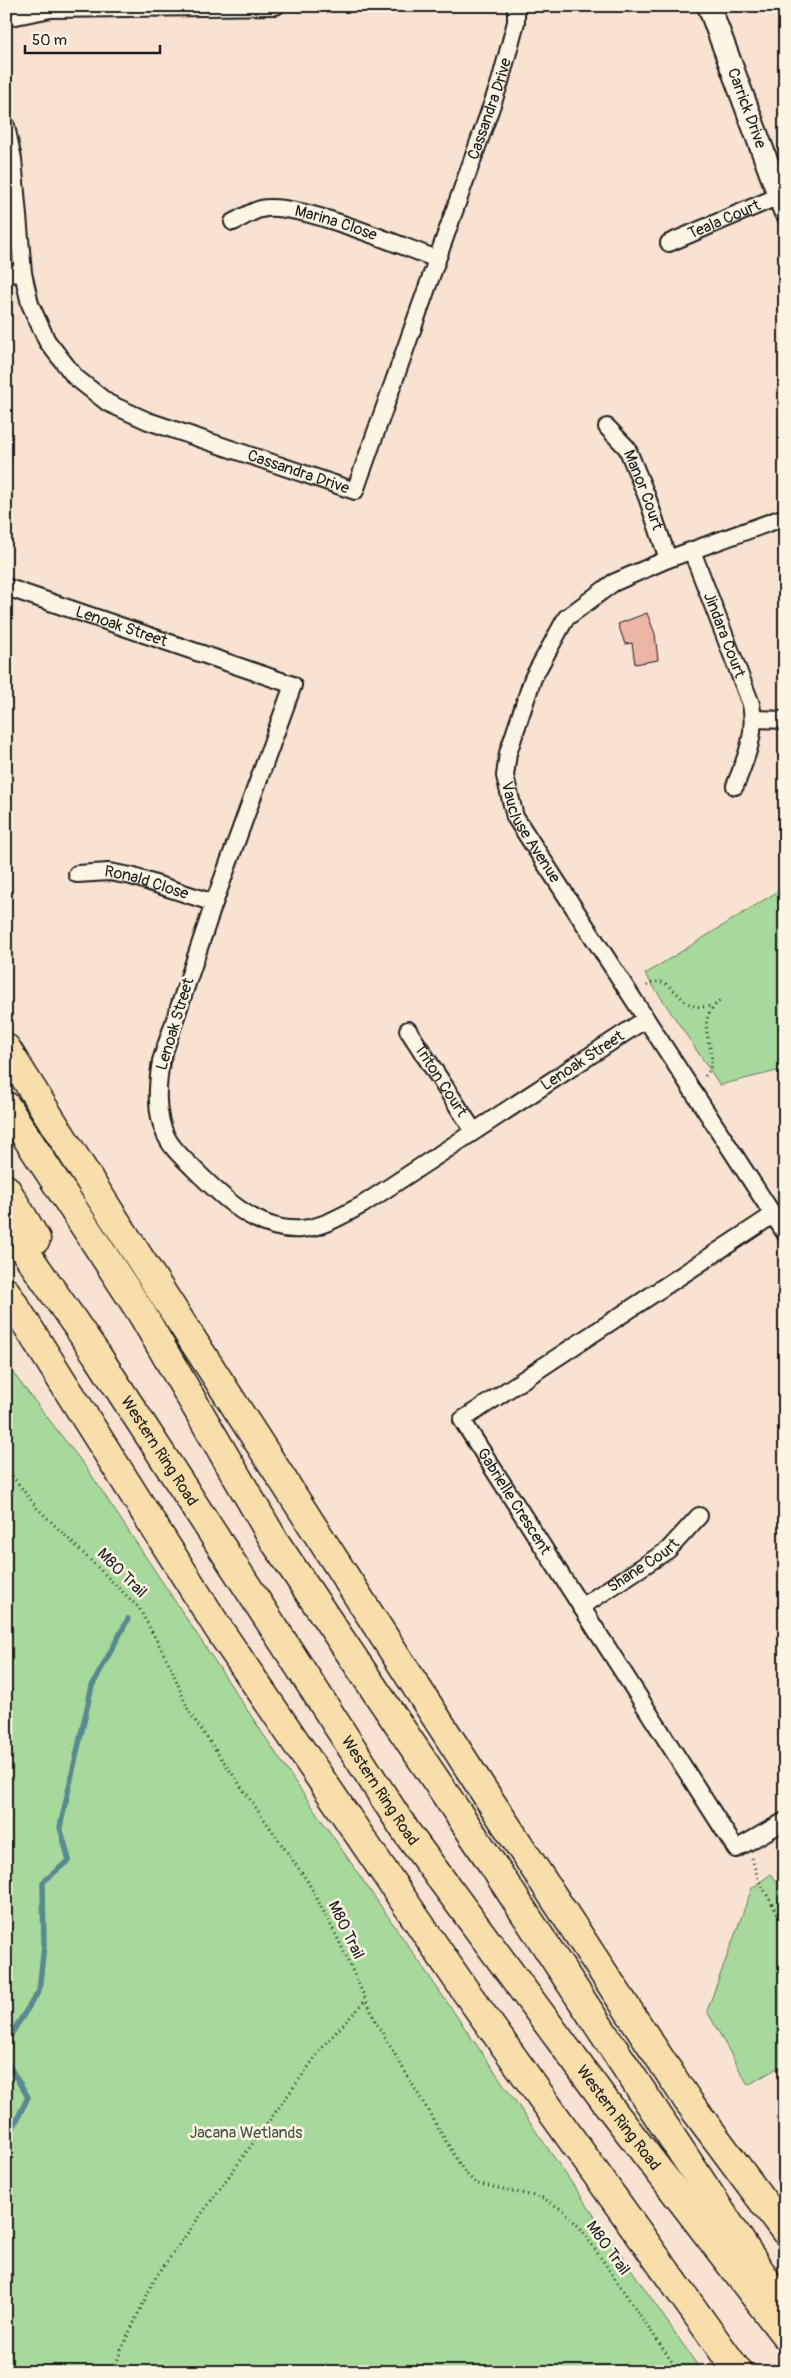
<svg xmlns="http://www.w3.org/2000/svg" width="791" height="2378" font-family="Pangolin,sans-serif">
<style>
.green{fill:#a6d99b;stroke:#617a5c}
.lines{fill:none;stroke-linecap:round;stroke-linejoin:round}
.stream{stroke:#598990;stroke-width:5.5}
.building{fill:#edb5a3;stroke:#1c1c1c}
.street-casing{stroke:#1c1c1c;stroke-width:20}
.secondary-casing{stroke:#1c1c1c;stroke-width:26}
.highway-casing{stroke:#1c1c1c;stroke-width:31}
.path{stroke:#1c1c1c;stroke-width:3;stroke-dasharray:1 4;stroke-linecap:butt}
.street{stroke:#fcf5e5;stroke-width:16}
.secondary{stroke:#fcf5e5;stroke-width:22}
.highway{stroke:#f8deab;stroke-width:28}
.labels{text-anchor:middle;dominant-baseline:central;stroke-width:5;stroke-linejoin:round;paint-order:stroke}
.street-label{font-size:16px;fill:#1c1c1c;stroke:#fcf5e5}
.park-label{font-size:16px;fill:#455542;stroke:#fcf5e5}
</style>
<rect width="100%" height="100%" fill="#f8e2d1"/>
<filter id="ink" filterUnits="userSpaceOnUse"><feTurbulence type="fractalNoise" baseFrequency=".02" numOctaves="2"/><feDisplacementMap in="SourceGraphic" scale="10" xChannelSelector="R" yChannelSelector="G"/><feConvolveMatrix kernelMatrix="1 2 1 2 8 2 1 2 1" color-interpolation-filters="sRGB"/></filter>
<g filter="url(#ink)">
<g class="green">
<path d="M785,887V1069L720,1085L645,974Z"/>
<path d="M6,1364L88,1470L289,1773L702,2372H6Z"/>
<path d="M771,1874L785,1893V2071L781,2066L748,2085L707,2011L752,1888Z"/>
</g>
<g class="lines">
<g class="stream">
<path d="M6,2042L39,1991L44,1946L43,1882L69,1860L60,1827L92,1686L128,1619"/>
<path d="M6,2061L28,2097L6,2142"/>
</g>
</g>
<path class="building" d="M647,613L655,634L658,660L635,664L632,643L625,644L618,624Z"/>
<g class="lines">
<g class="street-casing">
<g id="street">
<path d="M6,18L51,9L276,6"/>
<path id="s1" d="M6,126L13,159L23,273L30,304L47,341L75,377L108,403L148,421L355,491L500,82L516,22V6"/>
<path id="s2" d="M233,222C242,218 252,211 261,209C294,200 401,246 437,259"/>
<path id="s3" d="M669,243L779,196"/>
<path d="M6,274L23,273"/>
<path id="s4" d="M607,427L627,448L647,497L668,559"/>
<path id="s5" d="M785,517L668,559L613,583L566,618L533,678L508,753L505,776L515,817L785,1233"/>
<path id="s6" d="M692,551L751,704C757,734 746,758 735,786"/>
<path id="s7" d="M6,587L293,685L214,903L161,1061C157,1086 155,1113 166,1136C172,1149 183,1158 193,1168C221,1196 258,1233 302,1229C324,1227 343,1215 362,1205L646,1019"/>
<path d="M754,719L785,720"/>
<path id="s8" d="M77,874L109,872L131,876L214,903"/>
<path id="s9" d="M408,1030L473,1130"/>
<path id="s10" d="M773,1215L462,1420L736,1849L785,1821"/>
<path id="s11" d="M581,1607L668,1550L699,1516"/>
</g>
</g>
<g class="secondary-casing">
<g id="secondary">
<path id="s12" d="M709,6L785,211"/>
</g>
</g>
<g class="highway-casing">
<g id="highway">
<path d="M6,1048L99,1195L481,1787L688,2101L785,2231"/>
<path d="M6,1106L142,1314L275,1542L477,1841L785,2309"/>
<path d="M6,1189L36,1239"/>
<path id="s13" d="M6,1224L97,1355L407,1833L605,2101L785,2335"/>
<path d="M6,1292L220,1631L464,1989L738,2372"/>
</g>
</g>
<g class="path">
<path d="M647,986C666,973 674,994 688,1003C695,1008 704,1007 712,1006"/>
<path d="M705,1076C726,1054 687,1025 721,1000"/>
<path d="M6,1468L37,1508L139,1608L171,1667L189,1712L308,1882L337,1937L377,2024L463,2170L475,2183L543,2198L564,2211L581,2229L679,2372"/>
<path d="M752,1858L758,1879L785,1927"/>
<path d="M114,2369L122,2348L155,2278L325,2044L366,2000"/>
</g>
<use href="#street" class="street"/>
<use href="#secondary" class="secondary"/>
<use href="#highway" class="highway"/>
</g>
</g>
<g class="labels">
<g class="street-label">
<text stroke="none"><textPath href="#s1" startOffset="976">Cassandra Drive</textPath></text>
<text stroke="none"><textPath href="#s12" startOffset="109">Carrick Drive</textPath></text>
<text stroke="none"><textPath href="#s3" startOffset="60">Teala Court</textPath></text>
<text stroke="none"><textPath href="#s2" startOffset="108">Marina Close</textPath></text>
<text stroke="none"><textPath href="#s1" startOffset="511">Cassandra Drive</textPath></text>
<text stroke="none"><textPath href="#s4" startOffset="74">Manor Court</textPath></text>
<text stroke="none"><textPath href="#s7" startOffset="122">Lenoak Street</textPath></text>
<text stroke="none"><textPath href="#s6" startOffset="90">Jindara Court</textPath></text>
<text stroke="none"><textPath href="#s5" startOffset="476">Vaucluse Avenue</textPath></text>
<text stroke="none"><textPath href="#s8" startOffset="71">Ronald Close</textPath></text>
<text transform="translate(175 1024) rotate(-73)">Lenoak Street</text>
<text stroke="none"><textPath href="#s7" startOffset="1278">Lenoak Street</textPath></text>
<text stroke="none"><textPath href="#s9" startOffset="60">Triton Court</textPath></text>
<text stroke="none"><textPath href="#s13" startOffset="274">Western Ring Road</textPath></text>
<text stroke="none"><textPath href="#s10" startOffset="469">Gabrielle Crescent</textPath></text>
<text stroke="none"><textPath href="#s11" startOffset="75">Shane Court</textPath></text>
<text transform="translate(122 1573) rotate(45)">M80 Trail</text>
<text stroke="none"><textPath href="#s13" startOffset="679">Western Ring Road</textPath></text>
<text transform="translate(346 1930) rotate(64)">M80 Trail</text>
<text stroke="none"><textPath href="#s13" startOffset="1084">Western Ring Road</textPath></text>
<text transform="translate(608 2248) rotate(54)">M80 Trail</text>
</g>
<g class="park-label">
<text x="246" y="2133">Jacana Wetlands</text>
</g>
</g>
<rect width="791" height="2378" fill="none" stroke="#fcf5e5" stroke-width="25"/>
<rect x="12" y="12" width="766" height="2353" fill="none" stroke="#1c1c1c" stroke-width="2" filter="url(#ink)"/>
<path d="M25 45v8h135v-8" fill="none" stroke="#1c1c1c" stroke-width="2.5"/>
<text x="32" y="45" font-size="15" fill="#1c1c1c" stroke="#fcf5e5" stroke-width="4" paint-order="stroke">50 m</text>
</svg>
